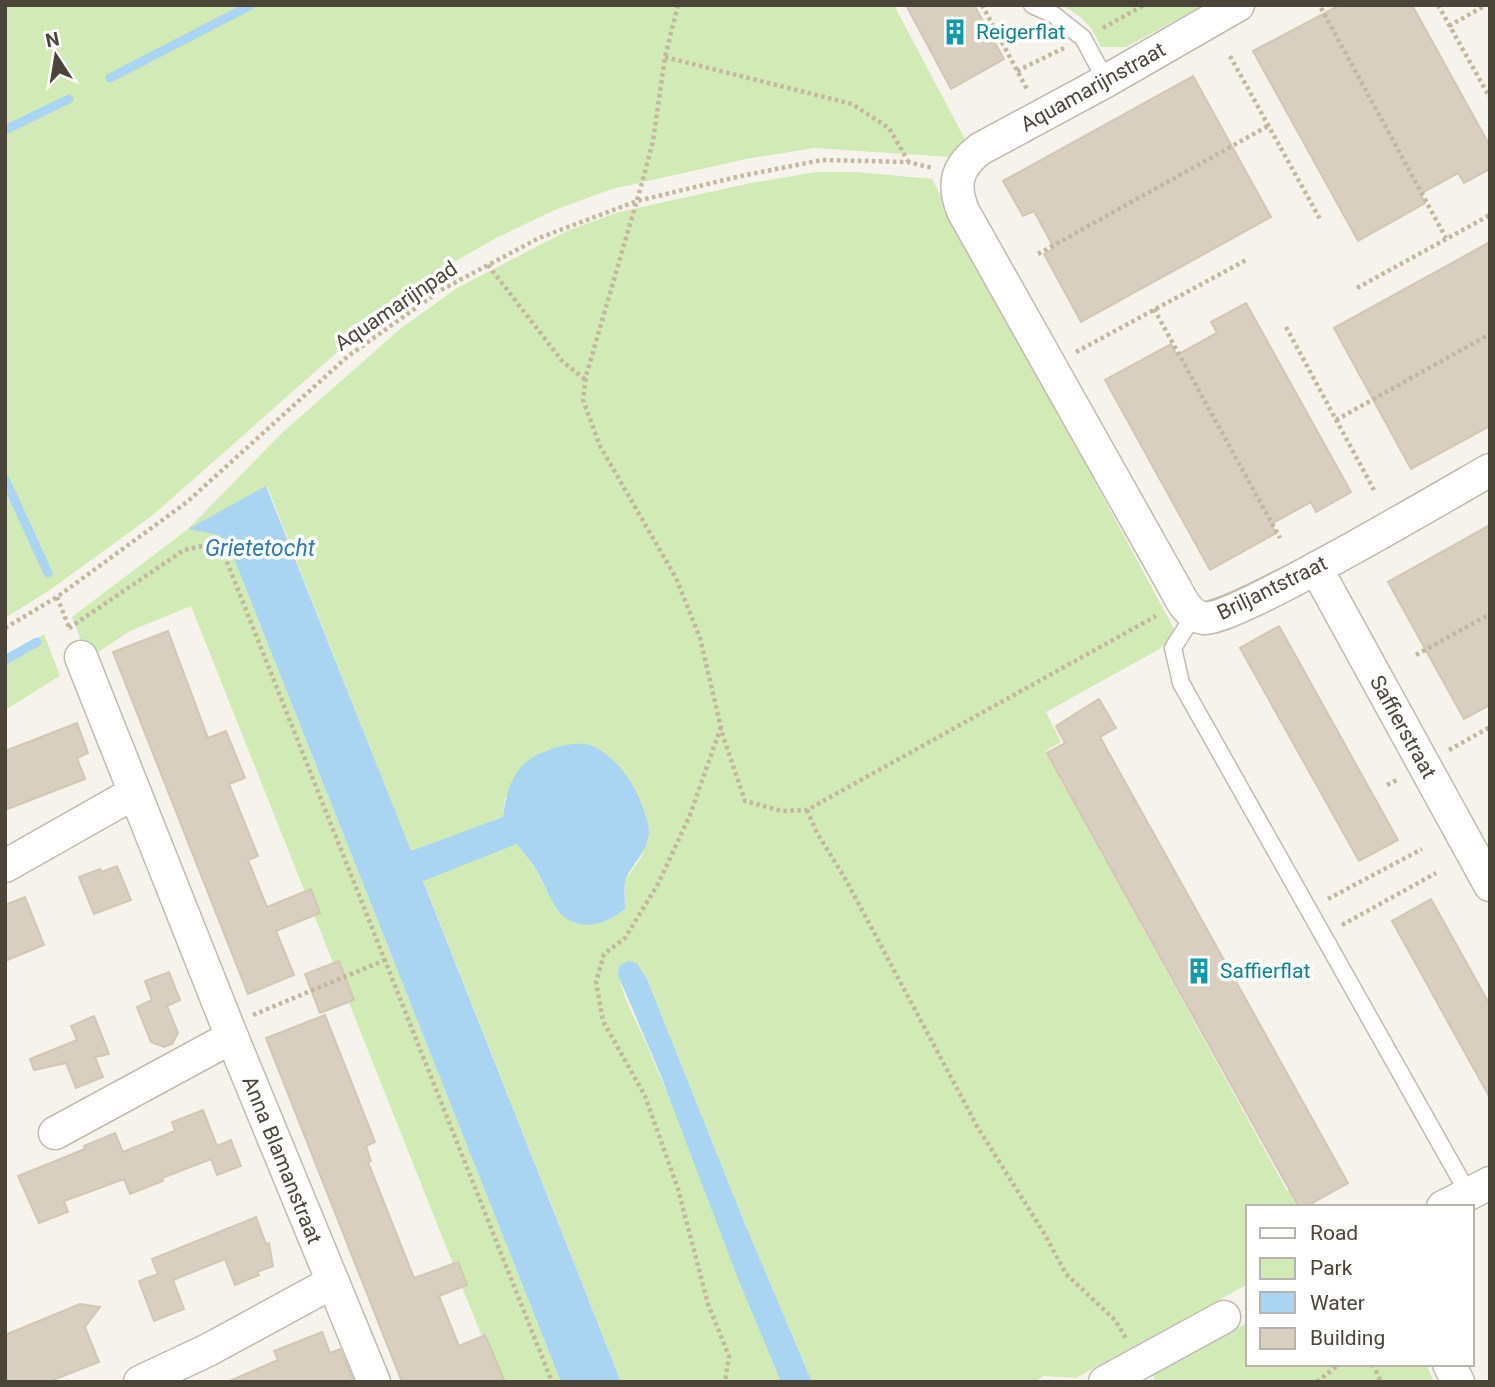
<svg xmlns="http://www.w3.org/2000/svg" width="1495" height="1387" font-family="Roboto,sans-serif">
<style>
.green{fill:#d2eab5}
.water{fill:#a9d4f2}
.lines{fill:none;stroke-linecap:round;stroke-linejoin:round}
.stream{stroke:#a9d4f2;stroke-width:9}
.building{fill:#d8cfc1;stroke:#d3c7b4;stroke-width:2}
.lane-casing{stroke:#c2bbae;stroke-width:19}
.street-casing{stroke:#c2bbae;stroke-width:35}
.path{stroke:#c4b79f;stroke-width:4.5;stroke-dasharray:3.5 3.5;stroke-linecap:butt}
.lane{stroke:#fff;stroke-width:16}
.street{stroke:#fff;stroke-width:32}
.labels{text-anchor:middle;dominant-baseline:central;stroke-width:7;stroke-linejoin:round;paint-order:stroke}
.culture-label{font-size:21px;fill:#0d838f;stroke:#fff;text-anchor:start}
.street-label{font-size:21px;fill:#4b4439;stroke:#fff}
.water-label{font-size:23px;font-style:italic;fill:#2e7ab2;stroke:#fff}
</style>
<rect width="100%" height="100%" fill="#f6f3ec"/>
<g class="green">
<path d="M5,5H894L968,145L950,157L814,148L746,159L612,189L557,209L494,239L444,268L385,310L153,515L50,590L5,618Z"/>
<path d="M1061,5H1096L1097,7L1101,5H1204L1126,47H1101C1091,24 1083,17 1061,5Z"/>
<path d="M816,172H856L932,179L1179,638L1046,712L1061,742L1046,751L1287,1191L1304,1183L1317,1207H1248V1284L1076,1378L1044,1376L1034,1382H812L745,1224L647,979L637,963L619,966C616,987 641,1030 649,1050C696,1159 735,1272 781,1382H621L423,880L517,844L536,870L556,909L575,924L625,909V880L642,856L649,828L505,797L503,817L411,852L267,486L218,536L227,541L561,1382H500L191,606L130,631L88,659L72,617L188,529L282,433L400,329L457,288L567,231L619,212L751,183Z"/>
<path d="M44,634L60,676L5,710V658Z"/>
<path d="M1248,1323V1364H1426L1434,1382H1155L1153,1373L1208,1341Z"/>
</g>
<g class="water">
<path d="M266,486L411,851L503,817C505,800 509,781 521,767C534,752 576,737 595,747C624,763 640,793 648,824C654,849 628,866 625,882C624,890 625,900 625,909C603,927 572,934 554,905C548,894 543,882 537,871C531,861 523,853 517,844L423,881L621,1382H561L227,541L218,535L188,529Z"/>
<path d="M628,961L637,963L647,979L745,1224L812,1382H781L737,1276L659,1071L618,975L619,966Z"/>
</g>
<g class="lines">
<g class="stream">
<path d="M110,78L251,5"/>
<path d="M5,130L69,99"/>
<path d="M5,479L48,573"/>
<path d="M5,660L37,642"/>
</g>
</g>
<g class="building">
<path d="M906,5H974L1004,59L951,89Z"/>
<path d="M1340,5H1412L1490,146V169L1464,183L1458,173L1420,194L1425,203L1358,241L1253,51Z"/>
<path d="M1193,76L1271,217L1081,322L1044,254L1054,248L1034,211L1023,216L1003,181Z"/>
<path d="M1490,242V426L1411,469L1334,328Z"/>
<path d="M1246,303L1351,492L1316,512L1311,502L1271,524L1276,533L1210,570L1105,380L1171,344L1177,355L1217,333L1211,322Z"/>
<path d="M1490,525V705L1464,719L1388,582Z"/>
<path d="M1279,626L1398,840L1359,861L1240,648Z"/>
<path d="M168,631L208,738L226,731L245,778L229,784L258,856L248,860L267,907L311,889L320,913L276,931L294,975L248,994L113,652Z"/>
<path d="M1099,699L1116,728L1100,737L1348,1183L1305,1207H1299L1047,753L1065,743L1056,726Z"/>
<path d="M77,723L88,753L77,758L85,779L5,810V751Z"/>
<path d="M117,866L131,900L94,914L79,877L100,869L102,872Z"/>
<path d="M25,897L44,945L5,961V905Z"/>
<path d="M1431,899L1490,1005V1098L1392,921Z"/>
<path d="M339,961L354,1000L320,1013L305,974Z"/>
<path d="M169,972L180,1000L167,1006L178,1033L172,1044L164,1047L151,1042L137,1007L152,1000L145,981Z"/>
<path d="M325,1015L375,1142L366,1146L371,1161L368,1162L414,1278L458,1262L467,1285L439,1296L459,1346L485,1335L505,1382H402L266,1038Z"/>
<path d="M94,1016L109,1054L95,1057L103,1077L76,1088L66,1063L34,1070L30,1059L77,1040L71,1026Z"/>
<path d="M203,1110L217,1146L231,1140L241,1166L217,1175L211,1159L162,1178L163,1181L130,1194L124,1179L64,1201L68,1212L39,1223L18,1176L85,1149L84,1146L115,1133L123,1152L175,1131L172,1122Z"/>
<path d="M256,1217L266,1244L269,1243L273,1266L257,1272L259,1275L235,1285L225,1259L173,1280L184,1309L154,1321L139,1281L158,1274L152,1259Z"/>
<path d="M80,1304L100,1307L85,1327L99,1362L48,1382H5V1335Z"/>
<path d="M322,1332L330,1353L340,1349L354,1382H227L278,1360L274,1351Z"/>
</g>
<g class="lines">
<g class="lane-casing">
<g id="lane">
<path d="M1032,5L1054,15L1083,38L1106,81"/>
<path d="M1194,615L1173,648L1181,683L1468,1193"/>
</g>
</g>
<g class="street-casing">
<g id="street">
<path d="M1238,5L1106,81L980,149C957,167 952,183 963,211L1175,588C1181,600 1189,616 1203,618C1230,623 1451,492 1490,470"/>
<path d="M1316,568L1490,885"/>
<path d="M81,657L232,1037L374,1382"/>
<path d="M5,866L134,793"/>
<path d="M55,1133L232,1037"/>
<path d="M1443,1207L1490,1183"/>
<path d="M1449,1364L1458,1382"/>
<path d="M140,1382L208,1350L333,1282"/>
<path d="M1105,1382L1224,1317"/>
</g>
</g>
<g class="path">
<path d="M678,5L665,57L653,141L642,183L586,376L583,400L600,446L676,578L700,638L723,736L745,801L782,811L807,810L1156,616"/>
<path d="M982,5L1028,91"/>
<path d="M1438,5L1490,98"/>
<path d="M1321,8L1446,238"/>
<path d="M1449,26L1486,5"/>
<path d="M1103,28L1144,5"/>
<path d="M1230,56L1320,219"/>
<path d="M665,57L852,104L889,128L908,161"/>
<path d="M1017,71L1064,48"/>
<path d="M1038,254L1268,126"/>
<path d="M488,265L563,362L586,380"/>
<path d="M1357,288L1490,215"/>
<path d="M1154,309L1280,538"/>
<path d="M1286,327L1374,490"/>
<path d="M1076,352L1248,259"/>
<path d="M1336,420L1490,334"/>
<path d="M57,597L70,630"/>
<path d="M5,628L57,597L187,502L347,357L441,290L539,238L637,201L741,176L822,160L908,162L933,168"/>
<path d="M69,628L184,550L207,545L225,557L552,1382"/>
<path d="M1416,655L1490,614"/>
<path d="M721,727L690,815L658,884L625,938L604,954L596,982L603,1021L645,1096L678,1189L708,1304L729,1356L725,1382"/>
<path d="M1449,750L1490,727"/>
<path d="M1387,785L1399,779"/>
<path d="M807,810L817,833L846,880L978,1128L1044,1233L1066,1274L1115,1320L1127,1340"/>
<path d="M1328,899L1422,849"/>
<path d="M1342,925L1436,873"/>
<path d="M253,1015L385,960"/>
<path d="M1373,1364L1381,1382"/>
<path d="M1317,1382L1339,1364"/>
</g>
<use href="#lane" class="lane"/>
<use href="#street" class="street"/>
</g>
<defs>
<g id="building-bare" transform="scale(2.1)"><path d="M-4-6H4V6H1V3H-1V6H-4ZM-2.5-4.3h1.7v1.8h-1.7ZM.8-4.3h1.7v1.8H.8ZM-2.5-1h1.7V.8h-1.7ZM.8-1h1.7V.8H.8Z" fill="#0f9aa8" stroke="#fff" stroke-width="2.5" paint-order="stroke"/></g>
</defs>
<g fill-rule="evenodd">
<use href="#building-bare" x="955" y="32"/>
<use href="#building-bare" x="1199" y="971"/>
</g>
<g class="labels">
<g class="culture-label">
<text x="976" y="32">Reigerflat</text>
<text x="1220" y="971">Saffierflat</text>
</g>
<g class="street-label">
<text transform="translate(1093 87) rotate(-29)">Aquamarijnstraat</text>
<text transform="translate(396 306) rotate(-34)">Aquamarijnpad</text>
<text transform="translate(1272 588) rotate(-26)">Briljantstraat</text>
<text transform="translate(1403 727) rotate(61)">Saffierstraat</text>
<text transform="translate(282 1160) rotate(68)">Anna Blamanstraat</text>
</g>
<g class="water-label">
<text x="260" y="548">Grietetocht</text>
</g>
</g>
<rect width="1495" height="1387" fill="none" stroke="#4b4439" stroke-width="14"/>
<rect x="1246" y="1205" width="228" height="161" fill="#ffffff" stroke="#b7b4b0" stroke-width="2"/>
<rect x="1260" y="1228" width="35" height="10" fill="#ffffff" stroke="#b7b4b0" stroke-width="2"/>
<text x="1310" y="1240" font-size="21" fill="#4b4439">Road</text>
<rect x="1260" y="1258" width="35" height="21" fill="#d2eab5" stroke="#b7b4b0" stroke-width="2"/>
<text x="1310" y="1275" font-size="21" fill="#4b4439">Park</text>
<rect x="1260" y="1292" width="35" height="21" fill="#a9d4f2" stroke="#b7b4b0" stroke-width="2"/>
<text x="1310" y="1310" font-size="21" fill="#4b4439">Water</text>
<rect x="1260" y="1328" width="35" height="21" fill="#d8cfc1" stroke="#b7b4b0" stroke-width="2"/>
<text x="1310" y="1345" font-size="21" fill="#4b4439">Building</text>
<g transform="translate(56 56) rotate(348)" stroke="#ffffff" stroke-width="5" paint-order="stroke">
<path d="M0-5L12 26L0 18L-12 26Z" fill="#4b4439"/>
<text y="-10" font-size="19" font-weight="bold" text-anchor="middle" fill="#4b4439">N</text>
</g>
</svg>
